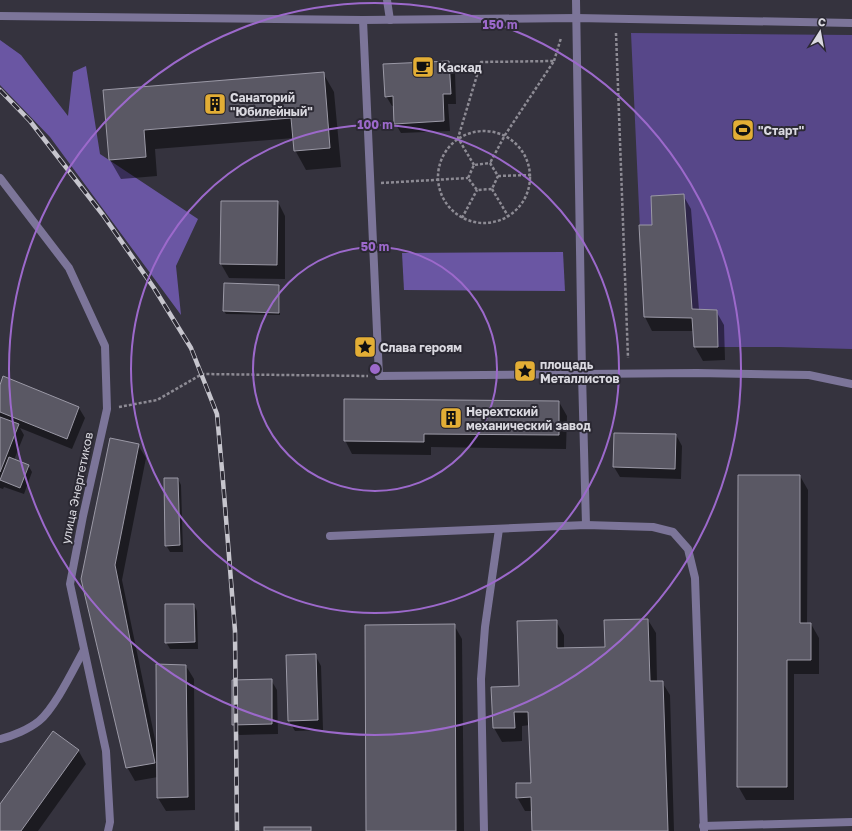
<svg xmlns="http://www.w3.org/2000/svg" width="852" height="831" font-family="'Golos Text',sans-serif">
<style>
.green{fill:#574789}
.forest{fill:#6a56a3}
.shadow{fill:#0007}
.building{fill:#5a5864;stroke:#9b99a6}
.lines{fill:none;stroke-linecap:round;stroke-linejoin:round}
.path{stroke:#8d8b94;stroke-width:2.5;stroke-dasharray:3 2;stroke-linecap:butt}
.service{stroke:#7c7599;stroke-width:8}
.minor{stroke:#7c7599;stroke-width:8}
.rail-casing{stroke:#c6c5cd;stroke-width:4.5}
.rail{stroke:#2b2933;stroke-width:3;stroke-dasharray:9;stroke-linecap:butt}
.ring{fill:none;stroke:#9c69cb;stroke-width:2}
.labels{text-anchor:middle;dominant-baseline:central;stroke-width:4;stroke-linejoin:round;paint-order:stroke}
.poi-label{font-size:12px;font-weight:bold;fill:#dad9e0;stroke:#2b2933;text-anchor:start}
.street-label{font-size:12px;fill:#dad9e0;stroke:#2b2933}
.centre{fill:#9c69cb;stroke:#2b2933;stroke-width:2}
.ring-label{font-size:12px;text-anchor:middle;font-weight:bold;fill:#9c69cb;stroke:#2b2933;stroke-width:4;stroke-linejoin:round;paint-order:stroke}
</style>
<rect width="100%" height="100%" fill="#35333e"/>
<path class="green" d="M631,33L852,35V349L779,347H694L692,318L644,317Z"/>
<g class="forest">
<path d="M0,40L21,55L68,116L73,72L86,66L100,154L198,219L176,266L181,315L50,137L0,85Z"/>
<path d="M563,252L565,291L404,290L402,253Z"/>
</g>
<g class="shadow">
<path d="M449,62L455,72L456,104H448L450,131L401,133L395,123L394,106H392L386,96Z"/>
<path d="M323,73L334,92L341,167L306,170L295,150L294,138L155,149L157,176L121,179L110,160L104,91Z"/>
<path d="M683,195L691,209L699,310L716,311L724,325L725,360L703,361L695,347L694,331H652L645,317L640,226H653Z"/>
<path d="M222,202H278L285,216V279L229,278L221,264Z"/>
<path d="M279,286L280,289V315L226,314L224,311Z"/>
<path d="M4,377L79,408L85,418L72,449L20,428L24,435L14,460L28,465L32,472L24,494L4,487L3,489L0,488V387Z"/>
<path d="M559,402L567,416L566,449L431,447V455L352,454L345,440Z"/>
<path d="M676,435L682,446L681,479L620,477L614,467Z"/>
<path d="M138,445L146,458L122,580L157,749L186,666L194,679L195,810L166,811L158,798V777L135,781L127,767L82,579Z"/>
<path d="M800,476L808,490L807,624H811L819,638V674H794V800H746L738,786Z"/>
<path d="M178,479L181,485L183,552H170L166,545Z"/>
<path d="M194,605L197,611L198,649H170L166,642Z"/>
<path d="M648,620L656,633L657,682H662L670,695L674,831H533L532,811H525L517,797L532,784L530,725L522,726V741L502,742L494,728L520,687L556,621L564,635V649L606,648Z"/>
<path d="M454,625L462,639L464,831H367Z"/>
<path d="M315,655L321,666L323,730L295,731L289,721Z"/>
<path d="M271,680L277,690L278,734L239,735L233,724Z"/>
<path d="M78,750L86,764L38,831H0V806Z"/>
</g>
<g class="building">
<path d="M449,61L451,94H443L444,121L394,124L393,96L385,97L383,64Z"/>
<path d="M324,72L330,148L294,151L291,118L144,130L146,157L109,160L103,90Z"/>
<path d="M684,194L692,309L717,310L718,347H694L692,318L644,317L639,225H652L651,196Z"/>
<path d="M221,201H278L277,265L220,264Z"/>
<path d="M224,283L279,285V313L223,311Z"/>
<path d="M3,376L79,407L67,439L0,412V385Z"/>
<path d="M344,399L559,401V435L424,434V442L344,441Z"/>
<path d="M0,417L19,424L0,472Z"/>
<path d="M614,433L676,434L675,469L613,467Z"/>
<path d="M110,438L139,444L115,565L155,763L126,768L81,579Z"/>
<path d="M9,457L29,465L20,488L0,480Z"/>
<path d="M738,475H800V623H811V660H787V787H737Z"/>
<path d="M164,478H178L180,545L165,546Z"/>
<path d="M165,604H194L195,642L165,643Z"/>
<path d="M648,619L650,681H663L668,831H532L531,797L516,798V783H531L528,712H514L515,728H493L491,687L519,686L517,621L557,620V648L605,647L604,620Z"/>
<path d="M455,624L456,831H366L365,625Z"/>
<path d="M316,654L318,720L288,721L286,655Z"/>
<path d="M156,664L186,665L188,797L157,798Z"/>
<path d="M272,679V724L232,725V680Z"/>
<path d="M53,731L79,750L21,831H0V804Z"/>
<rect x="264" y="827" width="47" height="4"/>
</g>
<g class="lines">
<g class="path">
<path d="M616,33L628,358"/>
<path d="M554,61L561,38"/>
<circle cx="484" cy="177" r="46"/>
<path d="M490,163L498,176L492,189L477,190L468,178L474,165Z"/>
<path d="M474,165L458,138L481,62L554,61L505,135L490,163"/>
<path d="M498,176L530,175"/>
<path d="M381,183L468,178"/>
<path d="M492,189L508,216"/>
<path d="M462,218L477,190"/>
<path d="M119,407L157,400L202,374L368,376"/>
</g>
<g class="service">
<path d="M387,0L390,20"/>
<path d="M582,374L586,525"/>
<path d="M330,536L586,525L653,527L673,532L688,549L695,578L704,831"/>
<path d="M0,739C13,736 29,729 39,721C55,708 74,668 84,650"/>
<path d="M703,826L852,822"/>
<path d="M484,831L481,679L485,627L499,529"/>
</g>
<g class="minor">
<path d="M576,0L582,374L697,373L809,375L852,384"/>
<path d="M0,16L363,20L576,18L852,23"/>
<path d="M363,20L379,376L582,374"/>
<path d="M0,178L69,268L105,346L107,409L83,516L70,584L106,751L110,822L108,831"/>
</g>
<g class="rail-casing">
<path id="rail" d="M0,90L30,121L103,215L154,288L191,348L217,414L223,481L235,631L237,831"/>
</g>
<use href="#rail" class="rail"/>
</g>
<g class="ring">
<circle cx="375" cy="369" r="122"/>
<circle cx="375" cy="369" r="244"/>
<circle cx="375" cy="369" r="366"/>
</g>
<defs>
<g id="cafe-square" transform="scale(1.15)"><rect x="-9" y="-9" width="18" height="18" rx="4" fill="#e3ae35" stroke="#2b2933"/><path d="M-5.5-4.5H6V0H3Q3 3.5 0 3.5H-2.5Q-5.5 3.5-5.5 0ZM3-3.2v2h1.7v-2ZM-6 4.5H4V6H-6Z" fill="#111"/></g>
<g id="building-square" transform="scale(1.15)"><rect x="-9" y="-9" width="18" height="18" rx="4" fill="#e3ae35" stroke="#2b2933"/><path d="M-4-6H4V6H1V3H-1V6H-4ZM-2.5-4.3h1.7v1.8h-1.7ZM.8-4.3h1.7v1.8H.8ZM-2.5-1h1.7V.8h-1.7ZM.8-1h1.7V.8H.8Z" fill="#111"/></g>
<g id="stadium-square" transform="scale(1.15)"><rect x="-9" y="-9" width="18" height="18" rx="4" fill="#e3ae35" stroke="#2b2933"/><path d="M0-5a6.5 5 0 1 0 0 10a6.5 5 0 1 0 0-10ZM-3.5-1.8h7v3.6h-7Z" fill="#111"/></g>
<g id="sight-square" transform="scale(1.15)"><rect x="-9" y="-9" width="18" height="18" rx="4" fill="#e3ae35" stroke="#2b2933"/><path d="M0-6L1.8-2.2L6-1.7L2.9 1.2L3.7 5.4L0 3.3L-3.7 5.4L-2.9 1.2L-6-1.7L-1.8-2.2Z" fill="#111"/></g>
</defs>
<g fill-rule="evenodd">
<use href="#cafe-square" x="423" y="67"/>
<use href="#building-square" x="215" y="104"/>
<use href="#stadium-square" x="743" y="130"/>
<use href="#sight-square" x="365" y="347"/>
<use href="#sight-square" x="525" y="371"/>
<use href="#building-square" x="451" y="418"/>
</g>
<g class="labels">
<g class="poi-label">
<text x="438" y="67">Каскад</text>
<text x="230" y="97">Санаторий<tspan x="230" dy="14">"Юбилейный"</tspan></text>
<text x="758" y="130">"Старт"</text>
<text x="380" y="347">Слава героям</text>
<text x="540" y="364">площадь<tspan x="540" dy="14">Металлистов</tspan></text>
<text x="466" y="411">Нерехтский<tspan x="466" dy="14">механический завод</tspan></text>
</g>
<g class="street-label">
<text transform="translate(77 488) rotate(-78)">улица Энергетиков</text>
</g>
</g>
<circle cx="375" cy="369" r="6" class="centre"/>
<g class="ring-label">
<text x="500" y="29">150 m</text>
<text x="375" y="129">100 m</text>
<text x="375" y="251">50 m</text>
</g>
<g transform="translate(820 32) rotate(11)" stroke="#2b2933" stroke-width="3" paint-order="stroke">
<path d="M0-3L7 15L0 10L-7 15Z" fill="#dad9e0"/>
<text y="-6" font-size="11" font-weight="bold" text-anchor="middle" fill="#dad9e0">С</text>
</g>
</svg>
